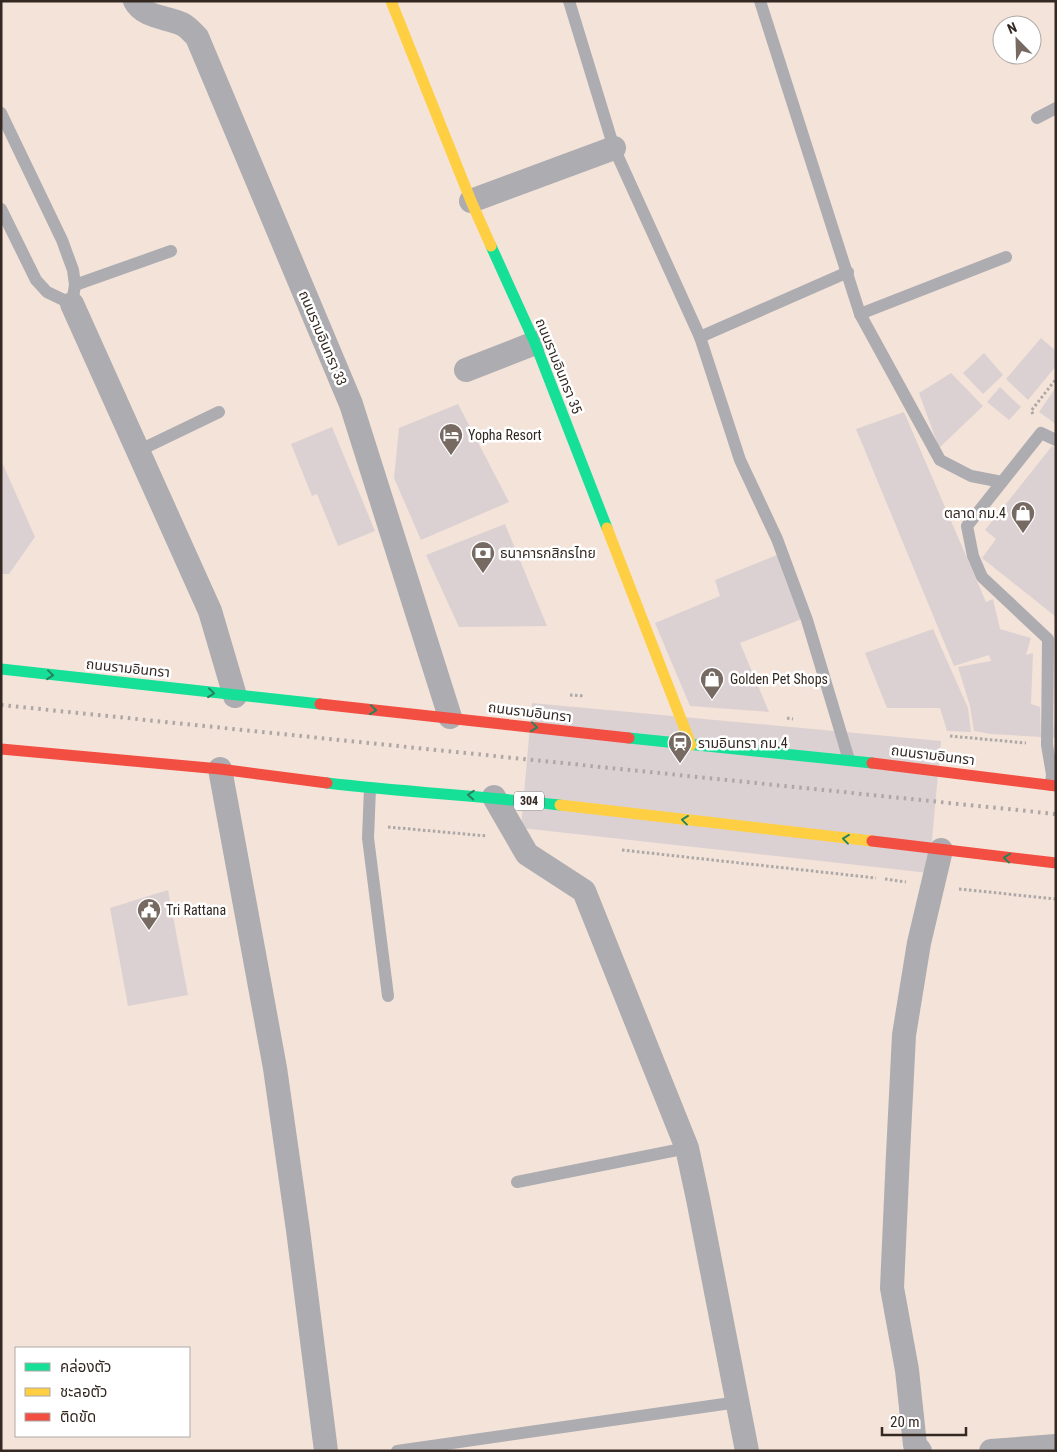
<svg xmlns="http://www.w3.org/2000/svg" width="1057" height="1452" font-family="'Roboto Condensed','Noto Sans Thai',sans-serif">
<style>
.building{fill:#dcd1d2}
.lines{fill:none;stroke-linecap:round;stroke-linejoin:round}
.path{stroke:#aca8a8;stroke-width:3;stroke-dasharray:2.5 2.5;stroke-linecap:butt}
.lane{stroke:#acacb1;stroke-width:12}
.street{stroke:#acacb1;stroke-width:24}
.fast{stroke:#16e098;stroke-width:11}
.slow{stroke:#ffcf43;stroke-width:11}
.jam{stroke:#f24e42;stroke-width:11}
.rail{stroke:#ada8a7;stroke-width:4;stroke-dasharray:2.5 5;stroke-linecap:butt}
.oneway{stroke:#25845d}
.labels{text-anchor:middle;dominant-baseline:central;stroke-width:5;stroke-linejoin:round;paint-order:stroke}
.shield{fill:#fff;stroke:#716964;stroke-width:1}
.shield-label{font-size:12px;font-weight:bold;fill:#342922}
.street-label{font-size:14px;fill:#342922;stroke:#fff}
.poi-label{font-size:14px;fill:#342922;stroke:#fff;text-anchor:start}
</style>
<rect width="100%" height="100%" fill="#f4e3d8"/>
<g class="building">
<path d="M1041,338L1056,351V366L1028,400L1006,379Z"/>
<path d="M984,353L1003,375L983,394L963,373Z"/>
<path d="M951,373L983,406L939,448L919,393Z"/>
<path d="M1000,387L1021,407L1009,420L987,402Z"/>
<path d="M1056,387V424L1039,412Z"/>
<path d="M458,404L509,502L421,540L394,478L399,428Z"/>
<path d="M904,412L986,602L993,599L1000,629L1031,638L1026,655L1033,653L1031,704L1040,707L1041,737L991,734L974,731L970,706L958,667L991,661L989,655L954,666L856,429Z"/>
<path d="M332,427L375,531L338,546L317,494L312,496L291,444Z"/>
<path d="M1052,446L1056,448V617L982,558L996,539L985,530Z"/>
<path d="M1,460L35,537L9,574H1Z"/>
<path d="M505,524L547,626L459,627L426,555Z"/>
<path d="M777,555L802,619L740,643L769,712L690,706L655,623L720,596L715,580Z"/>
<path d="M933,629L968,708L971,732L947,731L940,708H887L865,653Z"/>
<path d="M532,703L941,741L929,873L521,828Z"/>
<path d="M1055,719H1056V738H1052Z"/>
<path d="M168,890L188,995L128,1006L110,908Z"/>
</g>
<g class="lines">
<g class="path">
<path d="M1033,414L1031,411L1056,379"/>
<path d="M570,695L585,696"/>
<path d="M787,718L793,719"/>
<path d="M950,736L1026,743"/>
<path d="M388,827L487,836"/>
<path d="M622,850L876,878"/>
<path d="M885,879L906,882"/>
<path d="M959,889L1056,899"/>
</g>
<g class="lane">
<path d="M569,1L614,148L700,337L740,460L777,539L807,620L849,760"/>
<path d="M760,1L860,314L940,460L971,476L1002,482"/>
<path d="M1,113L62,240L73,270L75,285L72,304L47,292L36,280L1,209"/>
<path d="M1037,118L1056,108"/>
<path d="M75,285L171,251"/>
<path d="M860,314L1006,257"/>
<path d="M700,337L848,272"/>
<path d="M138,451L219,412"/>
<path d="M1051,785L1052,774L1047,745L1048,639L982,577L973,556L967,526L1041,433L1056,440"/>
<path d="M370,788L368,838L388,996"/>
<path d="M517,1182L687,1148"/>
<path d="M397,1451L738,1402"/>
</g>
<g class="street">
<path d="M135,1C143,17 166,17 182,24C188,27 192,32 197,37L351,404L450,717"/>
<path d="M471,201L614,148"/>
<path d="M72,304L210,611L235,696"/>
<path d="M466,370L535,343"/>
<path d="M220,769L275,1068L298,1230L326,1451"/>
<path d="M494,797L527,854L584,891L687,1148L698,1199L747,1451"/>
<path d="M920,1451L915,1445L907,1370L892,1288L898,1154L904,1035L919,943L941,850"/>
<path d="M991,1451L1056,1446"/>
</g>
<g class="fast">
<path d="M491,246L535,343L607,528"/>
<path d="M1,669L320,704"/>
<path d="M629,738L872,763"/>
<path d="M327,783C405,792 482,796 560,805"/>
</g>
<g class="slow">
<path d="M391,1L471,201L491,246"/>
<path d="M607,528L691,745"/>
<path d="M560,805L872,841"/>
</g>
<g class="jam">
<path d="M320,704L629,738"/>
<path d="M1,749L220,769L327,783"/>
<path d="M872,763L1056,786"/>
<path d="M872,841L1056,863"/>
</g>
<path class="rail" d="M1,705L1056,814"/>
</g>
<defs><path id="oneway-chevron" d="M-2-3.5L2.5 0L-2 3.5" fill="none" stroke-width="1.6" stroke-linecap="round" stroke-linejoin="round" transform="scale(1.25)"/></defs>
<g class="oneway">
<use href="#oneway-chevron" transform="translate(50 675) rotate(6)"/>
<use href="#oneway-chevron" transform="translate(211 693) rotate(6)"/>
<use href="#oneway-chevron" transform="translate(373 710) rotate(6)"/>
<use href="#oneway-chevron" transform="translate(534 727) rotate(7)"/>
<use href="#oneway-chevron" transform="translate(471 795) rotate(-176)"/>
<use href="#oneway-chevron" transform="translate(685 820) rotate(-173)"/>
<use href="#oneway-chevron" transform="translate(846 839) rotate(-173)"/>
<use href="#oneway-chevron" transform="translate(1007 858) rotate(-174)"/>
</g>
<defs>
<g id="hotel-pin" transform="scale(1.25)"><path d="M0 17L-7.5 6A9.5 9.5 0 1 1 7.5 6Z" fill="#776a62" stroke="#fff"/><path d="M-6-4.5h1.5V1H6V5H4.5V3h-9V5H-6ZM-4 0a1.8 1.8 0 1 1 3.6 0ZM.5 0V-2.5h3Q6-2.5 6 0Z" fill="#fff"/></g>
<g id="shop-pin" transform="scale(1.25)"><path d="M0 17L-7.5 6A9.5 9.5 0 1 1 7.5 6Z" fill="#776a62" stroke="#fff"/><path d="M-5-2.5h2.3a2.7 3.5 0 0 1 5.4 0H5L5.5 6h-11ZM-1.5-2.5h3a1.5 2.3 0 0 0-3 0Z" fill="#fff"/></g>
<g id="bank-pin" transform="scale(1.25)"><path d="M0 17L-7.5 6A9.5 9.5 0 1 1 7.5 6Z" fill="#776a62" stroke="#fff"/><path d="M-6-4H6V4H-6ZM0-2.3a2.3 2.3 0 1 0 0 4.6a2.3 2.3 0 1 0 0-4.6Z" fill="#fff"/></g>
<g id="station-pin" transform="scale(1.25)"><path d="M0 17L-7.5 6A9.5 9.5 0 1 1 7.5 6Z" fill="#776a62" stroke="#fff"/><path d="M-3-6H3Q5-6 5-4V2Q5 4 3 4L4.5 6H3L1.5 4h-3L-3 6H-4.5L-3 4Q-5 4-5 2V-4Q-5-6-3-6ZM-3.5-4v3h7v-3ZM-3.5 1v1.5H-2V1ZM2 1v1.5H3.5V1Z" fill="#fff"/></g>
<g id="civic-pin" transform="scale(1.25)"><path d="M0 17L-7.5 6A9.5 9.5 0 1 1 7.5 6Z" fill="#776a62" stroke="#fff"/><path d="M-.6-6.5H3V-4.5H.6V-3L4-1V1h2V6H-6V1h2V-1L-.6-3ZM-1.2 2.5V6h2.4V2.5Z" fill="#fff"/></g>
</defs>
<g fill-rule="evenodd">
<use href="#hotel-pin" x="451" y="435"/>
<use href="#shop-pin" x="1023" y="513"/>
<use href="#bank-pin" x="483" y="553"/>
<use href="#shop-pin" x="712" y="679"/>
<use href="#station-pin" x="680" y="743"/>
<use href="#civic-pin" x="149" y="910"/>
</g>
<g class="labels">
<rect class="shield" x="514" y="791.5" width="30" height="19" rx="4"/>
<g class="shield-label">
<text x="529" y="801">304</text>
</g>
<g class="street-label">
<text transform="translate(323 338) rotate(67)">ถนนรามอินทรา 33</text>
<text transform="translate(559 366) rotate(68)">ถนนรามอินทรา 35</text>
<text transform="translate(128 668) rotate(6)">ถนนรามอินทรา</text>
<text transform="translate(530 712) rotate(7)">ถนนรามอินทรา</text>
<text transform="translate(933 755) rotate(7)">ถนนรามอินทรา</text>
</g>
<g class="poi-label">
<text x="468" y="435">Yopha Resort</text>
<text x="1006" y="513" text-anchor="end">ตลาด กม.4</text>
<text x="500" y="553">ธนาคารกสิกรไทย</text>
<text x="730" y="679">Golden Pet Shops</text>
<text x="698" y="743">รามอินทรา กม.4</text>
<text x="166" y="910">Tri Rattana</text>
</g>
</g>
<rect width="1057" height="1452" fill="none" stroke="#342922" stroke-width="5"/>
<rect x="15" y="1347" width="175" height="90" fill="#ffffff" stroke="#aea9a7"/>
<rect x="25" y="1363" width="25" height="8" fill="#16e098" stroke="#aea9a7"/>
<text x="60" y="1372" font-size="15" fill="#342922">คล่องตัว</text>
<rect x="25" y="1388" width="25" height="8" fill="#ffcf43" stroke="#aea9a7"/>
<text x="60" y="1397" font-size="15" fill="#342922">ชะลอตัว</text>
<rect x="25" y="1413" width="25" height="8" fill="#f24e42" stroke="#aea9a7"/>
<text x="60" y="1422" font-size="15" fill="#342922">ติดขัด</text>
<g transform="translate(1017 40) rotate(337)"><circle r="24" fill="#ffffff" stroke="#aea9a7"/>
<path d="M0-4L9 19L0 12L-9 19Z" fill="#776a62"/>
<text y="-8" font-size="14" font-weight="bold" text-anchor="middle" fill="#342922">N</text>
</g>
<path d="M882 1427v8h84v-8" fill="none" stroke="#342922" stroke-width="2.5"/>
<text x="890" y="1427" font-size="15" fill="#342922" stroke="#ffffff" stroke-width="4" paint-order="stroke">20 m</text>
</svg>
